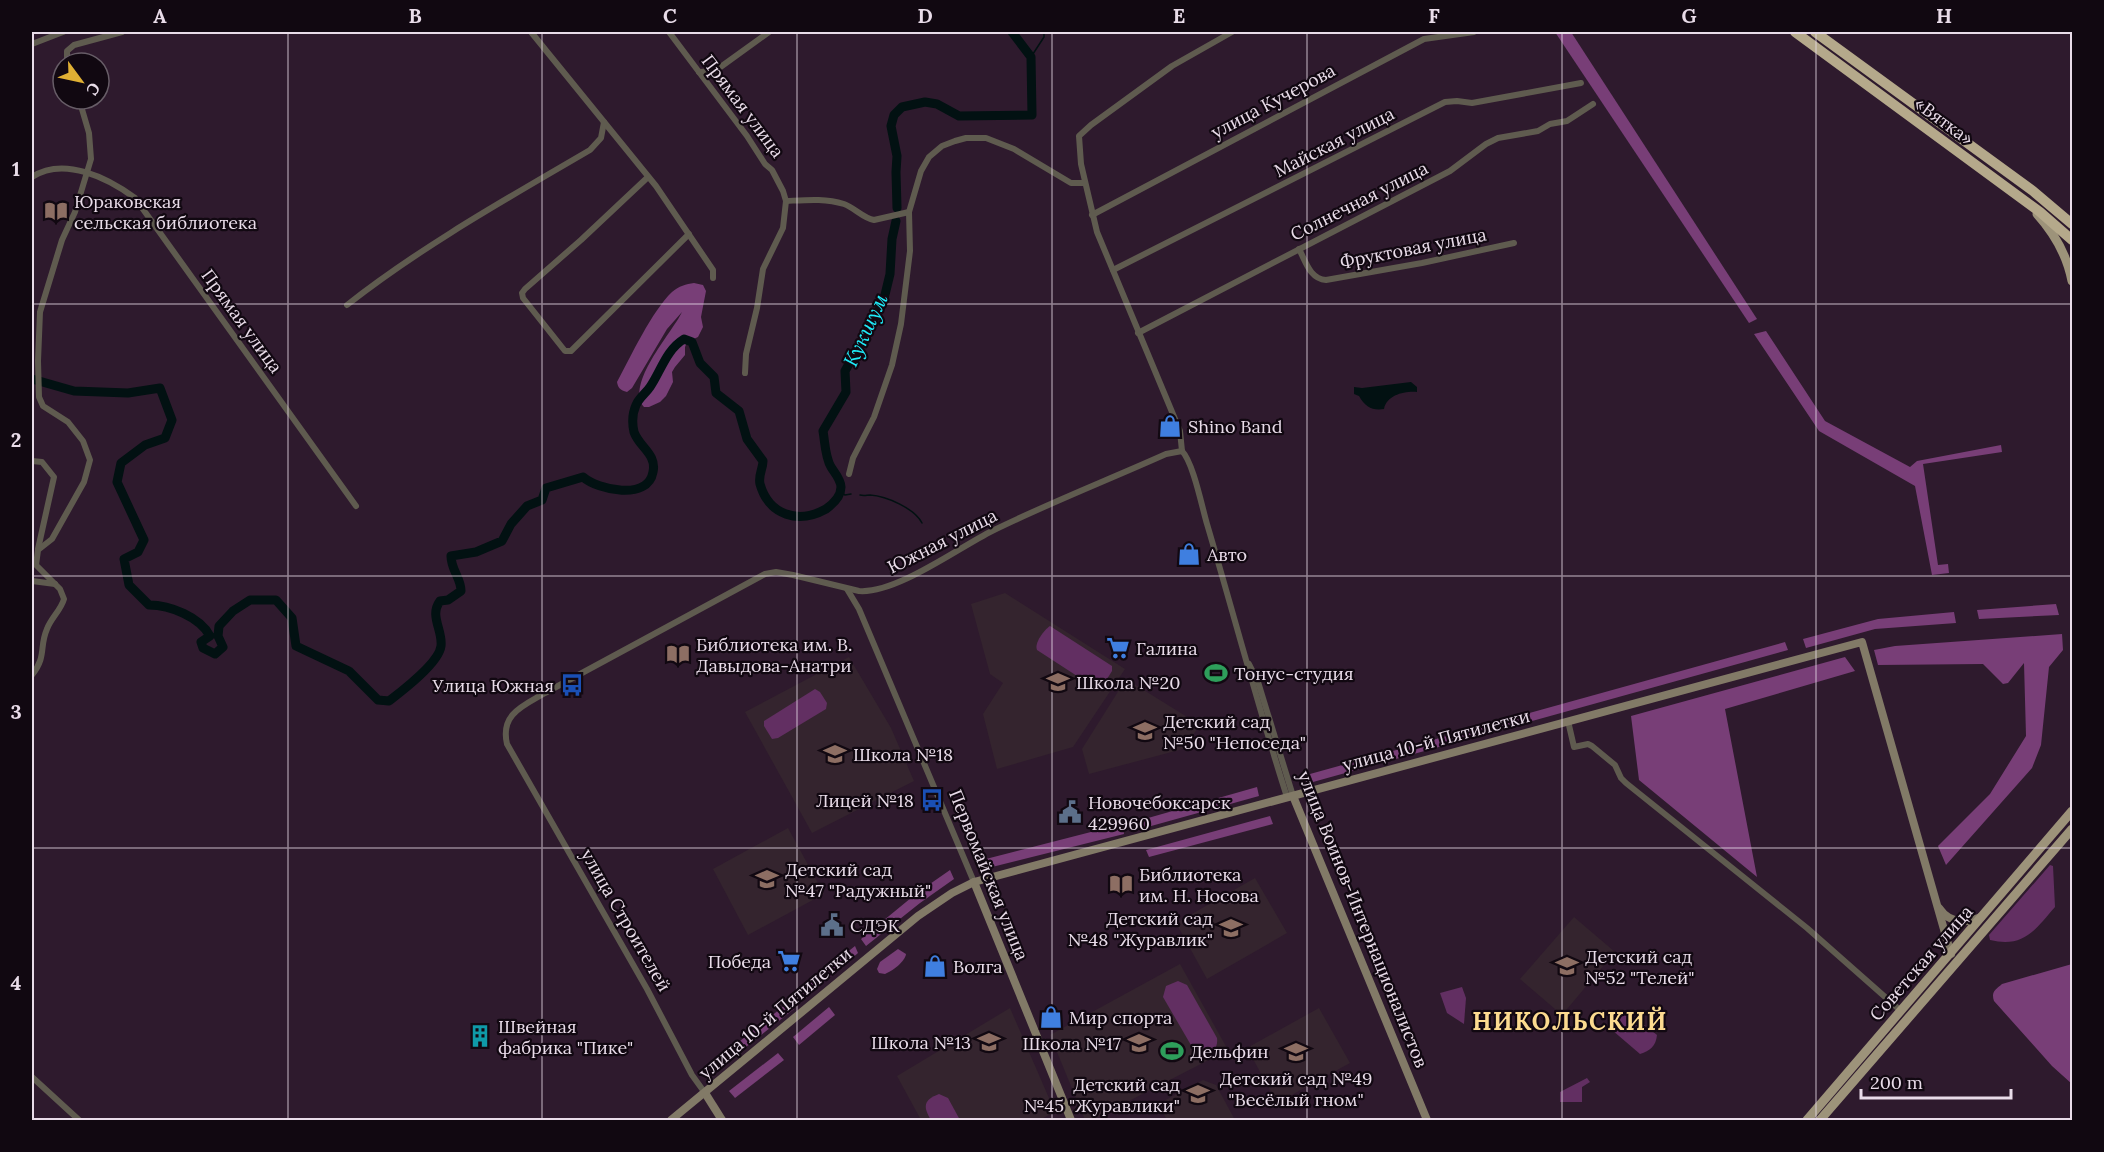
<svg xmlns="http://www.w3.org/2000/svg" width="2104" height="1152" font-family="Lora,serif">
<style>
.education{fill:#34242e}
.green{fill:#622f62}
.forest{fill:#783e77}
.water{fill:#021112}
.lines{fill:none;stroke-linecap:round;stroke-linejoin:round}
.stream{stroke:#021112;stroke-width:1.5}
.river{stroke:#021112;stroke-width:9}
.street{stroke:#5f5b4f;stroke-width:6}
.secondary{stroke:#827a67;stroke-width:8}
.primary{stroke:#9d937a;stroke-width:9}
.highway{stroke:#b5a98b;stroke-width:10}
.grid{fill:none;stroke:#e9dce9;stroke-width:1.5;stroke-opacity:0.55}
.labels{text-anchor:middle;dominant-baseline:central;stroke-width:4.5;stroke-linejoin:round;paint-order:stroke}
.street-label{font-size:18px;fill:#e9dce9;stroke:#110811}
.poi-label{font-size:18px;fill:#e9dce9;stroke:#110811;text-anchor:start}
.water-label{font-size:20px;font-style:italic;fill:#1fedfa;stroke:#110811}
.district-label{font-size:24px;font-weight:bold;letter-spacing:1.5px;fill:#fcdb90;stroke:#110811}
.neatline{fill:none;stroke:#e9dce9;stroke-width:2}
.grid-label{font-size:20px;text-anchor:middle;font-weight:bold;fill:#e9dce9}
</style>
<rect width="100%" height="100%" fill="#2e1a2d"/>
<g class="education">
<path d="M1005,593L1125,669L1073,747L997,769L983,714L1003,683L990,674L971,604Z"/>
<path d="M849,657L891,728L914,781L812,833L745,712Z"/>
<path d="M1126,679L1200,725L1183,749L1089,774L1082,749Z"/>
<path d="M788,828L824,894L748,935L713,869Z"/>
<path d="M1255,878L1287,933L1207,979L1176,923Z"/>
<path d="M1574,917L1615,952L1562,1015L1520,979Z"/>
<path d="M1180,964L1228,1050L1092,1120H1085L1050,1035Z"/>
<path d="M1010,1008L1055,1112L1039,1120H921L897,1076Z"/>
<path d="M1319,1008L1350,1063L1277,1103L1247,1048Z"/>
<path d="M1203,1080L1216,1085L1235,1120H1167L1158,1104Z"/>
</g>
<g class="green">
<path d="M1050,626L1112,666V671L1102,687H1094L1037,650C1034,643 1044,630 1050,626Z"/>
<path d="M815,689L820,692L827,703L826,709L778,738L772,739L764,726V721Z"/>
<path d="M2050,865L2053,866L2055,907C2035,930 2024,948 1990,940L1989,935Z"/>
<path d="M1178,981L1187,985L1217,1038C1219,1051 1206,1059 1195,1052L1163,997L1166,986Z"/>
<path d="M1462,987L1466,998L1464,1024L1447,1013L1440,993Z"/>
<path d="M1622,1011L1628,1012L1657,1035C1656,1046 1650,1051 1640,1054L1612,1030L1611,1023Z"/>
<path d="M1587,1078L1590,1082L1582,1087V1102H1560V1092Z"/>
<path d="M939,1094L948,1098L960,1120H931C923,1107 923,1100 939,1094Z"/>
</g>
<g class="forest">
<path d="M1555,32H1571L1757,319L1749,323Z"/>
<path d="M694,283L703,285L706,291L701,317L703,327L698,337L687,342L685,347V355L675,367L672,372L673,382L666,396L660,402L649,407H644C625,384 672,333 682,312L667,329L632,388L627,392C620,390 618,388 617,382C631,356 652,311 672,292C679,286 686,284 694,283Z"/>
<path d="M1766,331L1825,421L1910,467L1917,461L2001,445L2002,452L1923,464L1938,565L1948,564L1949,573L1932,575L1915,486L1819,431L1754,334Z"/>
<path d="M2056,604L2059,615L1979,619L1977,610Z"/>
<path d="M1954,612L1956,623L1875,629L1806,648L1803,639L1878,619Z"/>
<path d="M2062,634L2063,650L2049,667L2041,745L2032,768L1946,865L1938,846L1990,794L2026,736L2024,663L2008,683L2003,684L1983,664L1878,665L1874,650L1895,646Z"/>
<path d="M1785,642L1788,650L1313,782L1310,774Z"/>
<path d="M1845,657L1855,671L1725,709L1757,877L1639,780L1631,716Z"/>
<path d="M1257,787L1259,796L1144,828L1141,820Z"/>
<path d="M1270,816L1273,824L1149,857L1146,850Z"/>
<path d="M1122,824L1124,834L984,869L982,860Z"/>
<path d="M950,870L954,879L920,903L866,946L861,939L917,893Z"/>
<path d="M855,946L858,953L806,998L801,989Z"/>
<path d="M898,949L906,954C905,962 892,971 885,974L879,973L877,969L880,962Z"/>
<path d="M2072,964V1084L2052,1066L1994,1001C1991,992 1995,990 2002,984Z"/>
<path d="M790,1001L794,1009L713,1073L709,1066Z"/>
<path d="M829,1007L835,1015L799,1045L793,1037Z"/>
<path d="M778,1053L784,1060L735,1098L729,1091Z"/>
</g>
<path class="water" d="M1411,382L1417,387V392C1404,391 1387,395 1384,409C1373,411 1365,407 1359,396L1354,394V387L1362,388Z"/>
<g class="lines">
<g class="stream">
<path d="M1031,57L1044,37V32"/>
<path d="M840,492L845,495L851,494"/>
<path d="M860,495C864,496 867,495 870,495C887,496 915,509 922,523"/>
</g>
<g class="river">
<path d="M897,208L896,172L897,156L891,126L894,115L902,107L925,102L937,104L959,116L1032,115L1031,57L1012,32"/>
<path d="M32,379L74,391L128,393L160,388L172,420L165,438L145,445L121,463L117,482L144,540L138,552L124,559L129,585L149,605C170,605 200,617 210,636L201,642L203,648L215,654L223,647L218,636L219,626L233,611L250,600H276L292,618L296,646L349,671L378,700L389,701C402,691 439,663 441,646C443,630 429,616 440,601L448,600L461,591C461,578 451,570 451,556L476,552L502,541L511,524L527,506L542,500L546,488L583,477C598,490 648,501 653,472C657,454 639,447 634,432C632,423 632,414 636,405C639,398 646,393 650,387C661,371 666,350 684,339L692,342L700,363L714,377L716,393L739,411L747,439L763,461C763,469 758,475 760,484C769,516 799,524 826,509C833,504 841,497 841,487C841,480 835,473 831,467C825,457 825,442 823,431L846,392L845,371L883,303L890,274L892,239L896,221"/>
</g>
<g class="street">
<path d="M531,32L656,186L713,270V278"/>
<path d="M669,32L747,136L765,164L772,170L783,191L786,201L783,228L763,269L757,308L746,354L745,373"/>
<path d="M32,44L63,32"/>
<path d="M67,63V51L74,45L122,32"/>
<path d="M699,72L715,71L769,32"/>
<path d="M32,177C64,156 108,178 135,198L356,506"/>
<path d="M648,177L581,240L525,289L522,293L523,298L565,351H571L689,234"/>
<path d="M786,201C806,200 825,198 844,204C855,208 863,218 874,220L909,212"/>
<path d="M1092,215L1424,39L1474,32"/>
<path d="M1299,249C1306,262 1310,279 1326,280L1422,263L1514,243"/>
<path d="M1113,270L1445,102L1457,101L1472,103L1581,83"/>
<path d="M347,305C422,246 508,198 590,150L601,138L604,122"/>
<path d="M1138,333L1450,171L1486,144L1498,138L1538,131L1550,124L1567,121L1593,104"/>
<path d="M1182,451L1180,431L1097,232L1081,164L1079,136L1091,125L1172,66L1232,32"/>
<path d="M1182,451C1193,462 1202,507 1207,524C1234,615 1258,707 1287,797"/>
<path d="M32,461L42,462L54,477L38,549"/>
<path d="M849,474L853,458L874,417L892,365L901,324L910,251L909,212L921,171L929,157L942,146L955,141L966,138H986L1014,149L1071,183H1085"/>
<path d="M32,581L55,584"/>
<path d="M847,589L859,609L974,882"/>
<path d="M1249,664L1258,682L1293,796"/>
<path d="M32,675C47,656 39,647 47,629C51,618 61,610 64,599L60,589L36,565L38,550L52,539L84,482L90,460L83,441L68,422L43,406L39,397L38,361L40,312L62,240L75,212L91,159L89,133L79,99"/>
<path d="M1568,721L1574,747L1588,744L1592,746L1615,765L1621,778L1626,783L1807,928L1901,1011"/>
<path d="M32,1077L79,1120"/>
<path d="M705,1093L692,1075L647,989L507,744C500,714 523,706 545,693L765,574L776,572L793,575L859,591C896,594 958,548 992,531C1049,503 1108,480 1166,454L1182,451"/>
</g>
<g class="secondary">
<path d="M1293,796L1427,1120"/>
<path d="M974,882L1071,1120"/>
<path d="M1939,908C1949,923 1965,924 1981,917"/>
<path d="M705,1093L722,1120"/>
<path d="M671,1120L918,916L952,893L974,882L1862,642L1951,954"/>
</g>
<g class="primary">
<path d="M2037,214C2055,234 2067,255 2072,281"/>
<path d="M1807,1120L2072,811"/>
<path d="M1820,1120L2072,829"/>
</g>
<g class="highway">
<path d="M1795,32L2040,212L2072,240"/>
<path d="M1815,32L2033,191L2072,224"/>
</g>
</g>
<path class="grid" d="M288,32V1120M542,32V1120M797,32V1120M1052,32V1120M1307,32V1120M1562,32V1120M1816,32V1120M32,304H2072M32,576H2072M32,848H2072"/>
<defs>
<g id="library-bare" transform="scale(1.8)"><path d="M-6-4Q-3-5.5-.7-3.5V5Q-3 3-6 4ZM6-4Q3-5.5 .7-3.5V5Q3 3 6 4Z" fill="#8d6e63" stroke="#110811" stroke-width="2.5" paint-order="stroke"/></g>
<g id="shop-bare" transform="scale(1.8)"><path d="M-5-2.5h2.3a2.7 3.5 0 0 1 5.4 0H5L5.5 6h-11ZM-1.5-2.5h3a1.5 2.3 0 0 0-3 0Z" fill="#3f7fe0" stroke="#110811" stroke-width="2.5" paint-order="stroke"/></g>
<g id="supermarket-bare" transform="scale(1.8)"><path d="M-6-5.5h2.5l.6 2H6L4.5 2H-2.5L-4.4-4H-6ZM-1.5 3.2a1.3 1.3 0 1 0 .1 0ZM3 3.2a1.3 1.3 0 1 0 .1 0Z" fill="#3f7fe0" stroke="#110811" stroke-width="2.5" paint-order="stroke"/></g>
<g id="stadium-bare" transform="scale(1.8)"><path d="M0-5a6.5 5 0 1 0 0 10a6.5 5 0 1 0 0-10ZM-3.5-1.8h7v3.6h-7Z" fill="#2e9e5b" stroke="#110811" stroke-width="2.5" paint-order="stroke"/></g>
<g id="school-bare" transform="scale(1.8)"><path d="M0-5L7-2L0 1L-7-2ZM-4 1L0 2.5L4 1V4Q0 6-4 4Z" fill="#8d6e63" stroke="#110811" stroke-width="2.5" paint-order="stroke"/></g>
<g id="bus-bare" transform="scale(1.8)"><path d="M-5-6H5V4H4V6H2V4H-2V6H-4V4H-5ZM-3.5-4V0h7V-4ZM-3.5 1.2v1.5H-2V1.2ZM2 1.2v1.5H3.5V1.2Z" fill="#1a4fb4" stroke="#110811" stroke-width="2.5" paint-order="stroke"/></g>
<g id="civic-bare" transform="scale(1.8)"><path d="M-.6-6.5H3V-4.5H.6V-3L4-1V1h2V6H-6V1h2V-1L-.6-3ZM-1.2 2.5V6h2.4V2.5Z" fill="#5c6f8a" stroke="#110811" stroke-width="2.5" paint-order="stroke"/></g>
<g id="building-bare" transform="scale(1.8)"><path d="M-4-6H4V6H1V3H-1V6H-4ZM-2.5-4.3h1.7v1.8h-1.7ZM.8-4.3h1.7v1.8H.8ZM-2.5-1h1.7V.8h-1.7ZM.8-1h1.7V.8H.8Z" fill="#0f9aa8" stroke="#110811" stroke-width="2.5" paint-order="stroke"/></g>
</defs>
<g fill-rule="evenodd">
<use href="#library-bare" x="56" y="211"/>
<use href="#shop-bare" x="1170" y="426"/>
<use href="#shop-bare" x="1189" y="554"/>
<use href="#supermarket-bare" x="1118" y="648"/>
<use href="#library-bare" x="678" y="654"/>
<use href="#stadium-bare" x="1216" y="673"/>
<use href="#school-bare" x="1058" y="682"/>
<use href="#bus-bare" x="572" y="685"/>
<use href="#school-bare" x="1145" y="731"/>
<use href="#school-bare" x="835" y="754"/>
<use href="#bus-bare" x="932" y="800"/>
<use href="#civic-bare" x="1070" y="812"/>
<use href="#school-bare" x="767" y="879"/>
<use href="#library-bare" x="1121" y="884"/>
<use href="#civic-bare" x="832" y="925"/>
<use href="#school-bare" x="1231" y="928"/>
<use href="#supermarket-bare" x="789" y="961"/>
<use href="#shop-bare" x="935" y="966"/>
<use href="#school-bare" x="1567" y="966"/>
<use href="#shop-bare" x="1051" y="1017"/>
<use href="#building-bare" x="480" y="1036"/>
<use href="#school-bare" x="989" y="1042"/>
<use href="#school-bare" x="1139" y="1043"/>
<use href="#stadium-bare" x="1172" y="1051"/>
<use href="#school-bare" x="1296" y="1052"/>
<use href="#school-bare" x="1198" y="1094"/>
</g>
<g class="labels">
<g class="street-label">
<text transform="translate(1273 101) rotate(-28)">улица Кучерова</text>
<text transform="translate(743 106) rotate(53)">Прямая улица</text>
<text transform="translate(1944 121) rotate(36)">«Вятка»</text>
<text transform="translate(1334 142) rotate(-27)">Майская улица</text>
<text transform="translate(1359 201) rotate(-27)">Солнечная улица</text>
<text transform="translate(1413 248) rotate(-11)">Фруктовая улица</text>
<text transform="translate(242 321) rotate(54)">Прямая улица</text>
<text transform="translate(942 541) rotate(-27)">Южная улица</text>
<text transform="translate(1436 740) rotate(-15)">улица 10-й Пятилетки</text>
<text transform="translate(989 875) rotate(68)">Первомайская улица</text>
<text transform="translate(1363 919) rotate(68)">улица Воинов-Интернационалистов</text>
<text transform="translate(626 920) rotate(60)">улица Строителей</text>
<text transform="translate(1921 963) rotate(-49)">Советская улица</text>
<text transform="translate(775 1013) rotate(-40)">улица 10-й Пятилетки</text>
</g>
<g class="poi-label">
<text x="74" y="201">Юраковская<tspan x="74" dy="21">сельская библиотека</tspan></text>
<text x="1188" y="426">Shino Band</text>
<text x="1207" y="554">Авто</text>
<text x="696" y="644">Библиотека им. В.<tspan x="696" dy="21">Давыдова-Анатри</tspan></text>
<text x="1136" y="648">Галина</text>
<text x="1234" y="673">Тонус-студия</text>
<text x="1076" y="682">Школа №20</text>
<text x="554" y="685" text-anchor="end">Улица Южная</text>
<text x="1163" y="721">Детский сад<tspan x="1163" dy="21">№50 "Непоседа"</tspan></text>
<text x="853" y="754">Школа №18</text>
<text x="914" y="800" text-anchor="end">Лицей №18</text>
<text x="1088" y="802">Новочебоксарск<tspan x="1088" dy="21">429960</tspan></text>
<text x="785" y="869">Детский сад<tspan x="785" dy="21">№47 "Радужный"</tspan></text>
<text x="1139" y="874">Библиотека<tspan x="1139" dy="21">им. Н. Носова</tspan></text>
<text x="1213" y="918" text-anchor="end">Детский сад<tspan x="1213" dy="21">№48 "Журавлик"</tspan></text>
<text x="850" y="925">СДЭК</text>
<text x="1585" y="956">Детский сад<tspan x="1585" dy="21">№52 "Телей"</tspan></text>
<text x="771" y="961" text-anchor="end">Победа</text>
<text x="953" y="966">Волга</text>
<text x="1069" y="1017">Мир спорта</text>
<text x="498" y="1026">Швейная<tspan x="498" dy="21">фабрика "Пике"</tspan></text>
<text x="971" y="1042" text-anchor="end">Школа №13</text>
<text x="1121" y="1043" text-anchor="end">Школа №17</text>
<text x="1190" y="1051">Дельфин</text>
<text x="1296" y="1078" text-anchor="middle">Детский сад №49<tspan x="1296" dy="21">"Весёлый гном"</tspan></text>
<text x="1180" y="1084" text-anchor="end">Детский сад<tspan x="1180" dy="21">№45 "Журавлики"</tspan></text>
</g>
<g class="water-label">
<text transform="translate(865 330) rotate(-65)">Кукшум</text>
</g>
<g class="district-label">
<text x="1570" y="1021">НИКОЛЬСКИЙ</text>
</g>
</g>
<rect width="2104" height="1152" fill="none" stroke="#110811" stroke-width="66"/>
<g transform="translate(81 81) rotate(123)"><circle r="28" fill="#110811" stroke="#675d67" stroke-width="1.5"/>
<path d="M0-4.5L10 22L0 15L-10 22Z" fill="#e0b034"/>
<text y="-9" font-size="16" font-weight="bold" text-anchor="middle" fill="#e9dce9">С</text>
</g>
<path d="M1861 1089v9h150v-9" fill="none" stroke="#e9dce9" stroke-width="3"/>
<text x="1870" y="1089" font-size="18" fill="#e9dce9" stroke="#110811" stroke-width="4.5" paint-order="stroke">200 m</text>
<rect x="33" y="33" width="2038" height="1086" class="neatline"/>
<g class="grid-label">
<text x="160" y="23">A</text>
<text x="415" y="23">B</text>
<text x="670" y="23">C</text>
<text x="925" y="23">D</text>
<text x="1179" y="23">E</text>
<text x="1434" y="23">F</text>
<text x="1689" y="23">G</text>
<text x="1944" y="23">H</text>
<text x="16" y="176">1</text>
<text x="16" y="447">2</text>
<text x="16" y="719">3</text>
<text x="16" y="990">4</text>
</g>
</svg>
